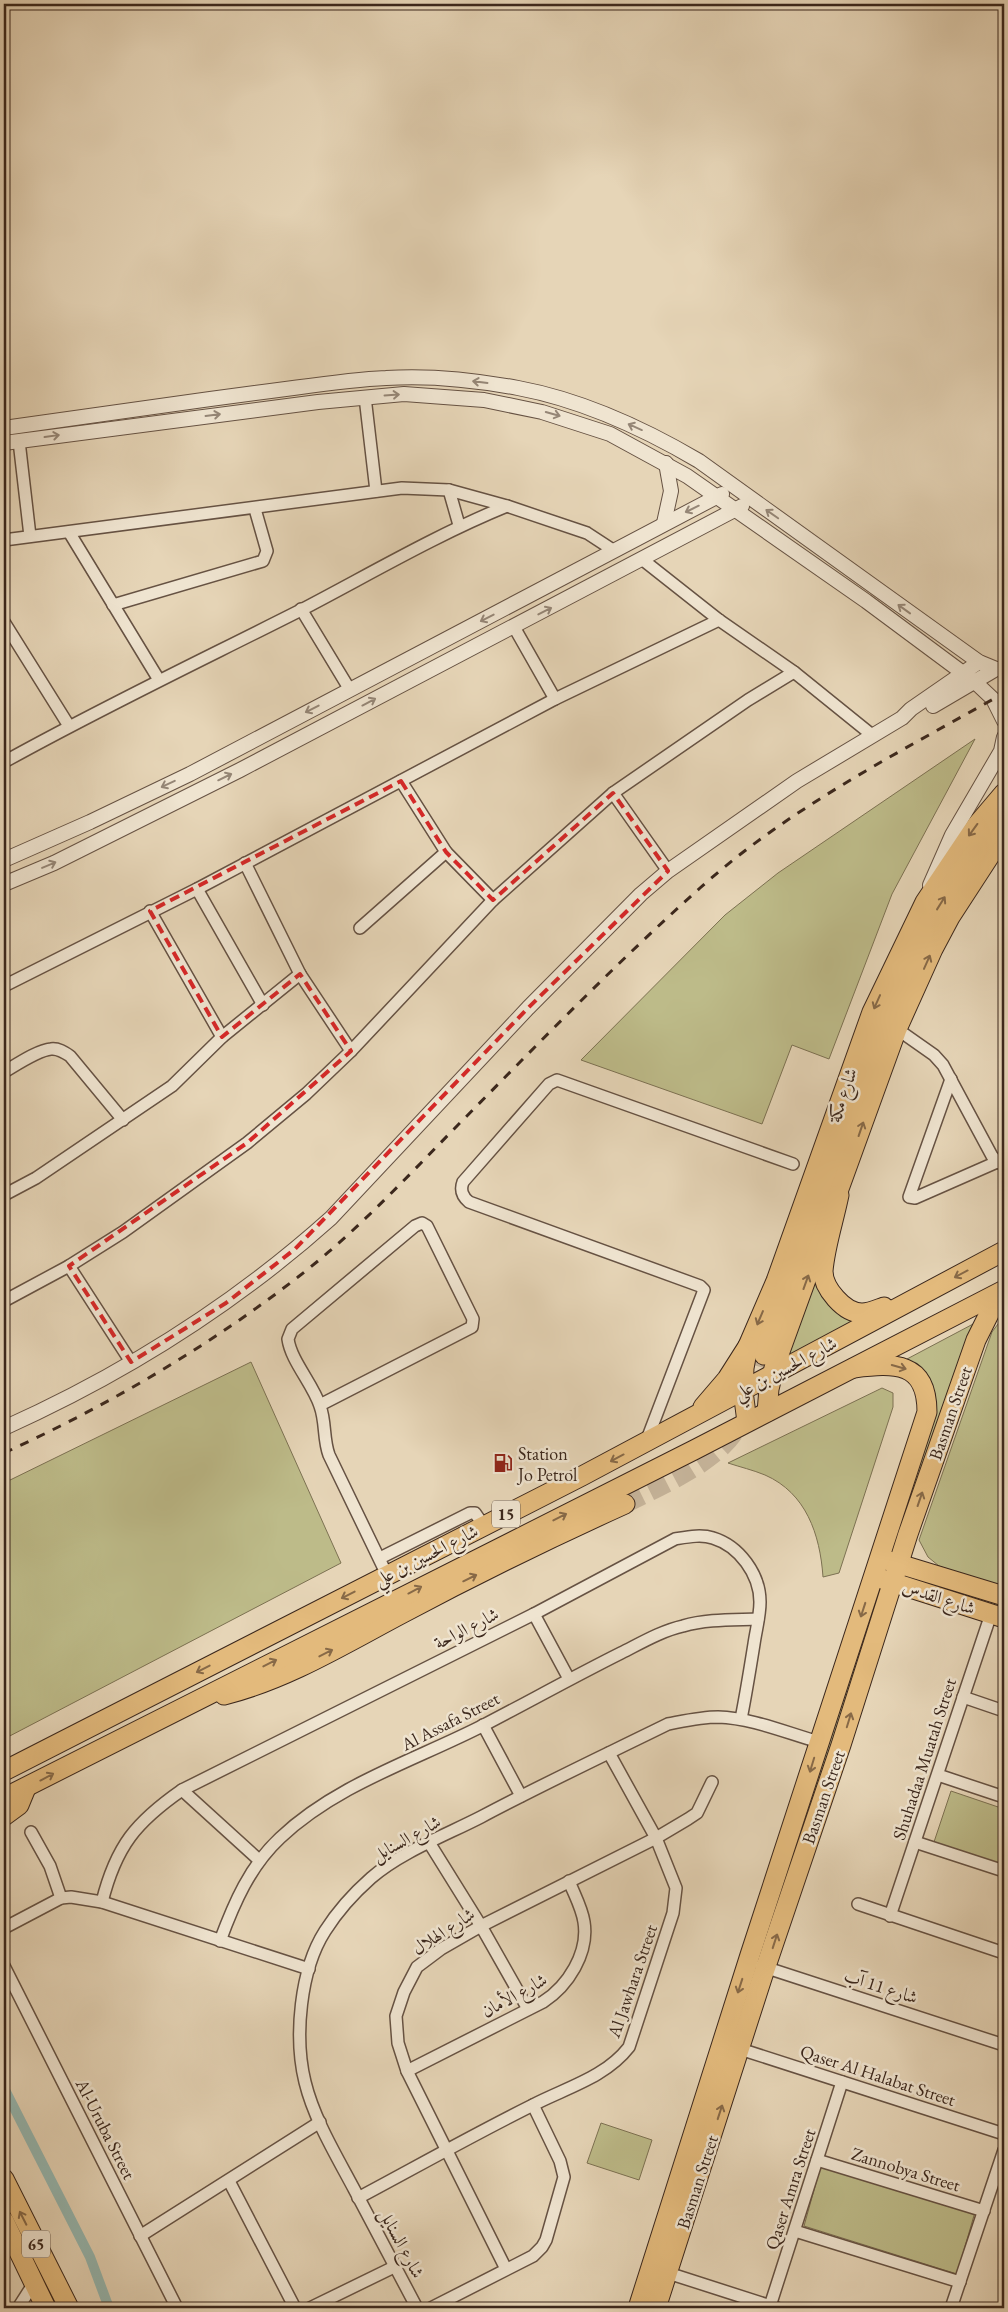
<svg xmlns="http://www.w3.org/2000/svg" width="1008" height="2312" font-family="'EB Garamond',Amiri,serif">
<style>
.green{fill:#bdbb89;stroke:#7c7152}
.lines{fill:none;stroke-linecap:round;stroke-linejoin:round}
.canal{stroke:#96b8b1;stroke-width:10}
.trunk-tunnel{stroke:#c4b298;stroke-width:19;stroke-dasharray:19 9;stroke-linecap:butt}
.minor-casing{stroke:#665243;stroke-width:14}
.tertiary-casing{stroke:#665243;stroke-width:16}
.primary-casing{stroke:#3b271c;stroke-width:21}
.trunk-casing{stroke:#3b271c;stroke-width:21}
.minor{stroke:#efe4d0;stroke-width:11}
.tertiary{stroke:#efe4d0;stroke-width:14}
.primary{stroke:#e3ba7c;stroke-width:19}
.trunk{stroke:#e3ba7c;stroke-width:19}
.rail{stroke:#3b271c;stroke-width:3;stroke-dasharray:9 9;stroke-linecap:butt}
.oneway{stroke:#958676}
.oneway2{stroke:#876947}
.marked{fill:none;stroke:#d62828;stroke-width:4;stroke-dasharray:10 6;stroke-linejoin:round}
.labels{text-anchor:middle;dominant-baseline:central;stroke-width:5;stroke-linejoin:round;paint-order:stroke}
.shield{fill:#efe4d0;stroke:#716052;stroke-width:1}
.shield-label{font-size:16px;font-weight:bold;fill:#3b271c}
.street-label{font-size:18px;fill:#3b271c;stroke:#efe4d0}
.poi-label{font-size:18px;fill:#3b271c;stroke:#efe4d0;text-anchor:start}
</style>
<rect width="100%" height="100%" fill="#e6d5b7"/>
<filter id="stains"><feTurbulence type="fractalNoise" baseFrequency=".004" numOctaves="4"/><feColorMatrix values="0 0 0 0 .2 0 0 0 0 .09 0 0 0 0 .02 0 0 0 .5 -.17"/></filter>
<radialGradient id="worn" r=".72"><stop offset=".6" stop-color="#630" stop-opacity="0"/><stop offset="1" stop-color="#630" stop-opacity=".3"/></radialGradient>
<g class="green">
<path d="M975,739L892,894L829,1059L792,1045L762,1124L581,1060L725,915L778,873Z"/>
<path d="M814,1284L817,1285L852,1322L789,1355L810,1285Z"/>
<path d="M1004,1316V1589L939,1566L928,1557L919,1540L992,1332Z"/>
<path d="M975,1323L895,1553L891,1552L911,1493L935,1394C930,1377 922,1369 907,1359Z"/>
<path d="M251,1362L341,1563L4,1739V1483Z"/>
<path d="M882,1388L893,1393V1407L839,1573L823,1577C820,1534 806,1493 765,1475C753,1470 740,1467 728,1463Z"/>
<path d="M909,1572L1004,1602V1612L906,1581Z"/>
<path d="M885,1581L769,1943L764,1946L763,1943L875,1592Z"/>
<path d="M951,1791L1004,1809V1865L934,1842Z"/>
<path d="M601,2123L652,2140L639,2180L587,2163Z"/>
<path d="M821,2165L975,2212L957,2274L804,2226Z"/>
</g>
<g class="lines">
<path class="canal" d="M4,2088L90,2257L109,2308"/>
<g class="trunk-tunnel">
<path d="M753,1394L764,1355"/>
<path d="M625,1504C659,1486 717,1463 737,1428"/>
</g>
<g class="minor-casing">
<g id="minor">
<path d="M365,397L376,491"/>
<path d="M19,441L30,536"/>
<path d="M449,490L459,525"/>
<path d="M69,532L159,680"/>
<path d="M4,540L402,488L449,490L507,506L587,533L613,550"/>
<path d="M643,560L719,620L794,672L872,735"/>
<path d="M113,605L263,561L267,551L255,509"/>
<path d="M301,609L350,690"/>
<path d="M4,622L69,726"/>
<path d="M514,627L555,699"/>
<path d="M4,762C101,708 202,660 301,610C370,574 436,535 507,506"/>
<path d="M401,781L446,852L493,900"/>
<path d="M613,793L668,871"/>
<path d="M245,863L300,974L351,1051"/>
<path d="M197,889L263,1005"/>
<path d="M150,911L222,1037"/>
<path d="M360,928L446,852"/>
<path d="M4,986L197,889L555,699L719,620"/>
<path d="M897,1029L934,1055L943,1065L992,1156L997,1162L1003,1164"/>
<path d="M4,1072C16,1065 38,1050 51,1049C58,1048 64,1052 70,1056L123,1120"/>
<path d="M951,1079L909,1197L915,1198L997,1162"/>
<path d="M4,1195L36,1178L172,1086L222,1037L300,974"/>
<path d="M69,1266L131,1362"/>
<path d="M4,1301L69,1266L123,1232L247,1143L306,1094L351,1051L493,900L613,793L748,700L794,672"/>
<path d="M320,1405L472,1327L473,1319L427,1226L422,1223L415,1226L292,1329L288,1339C291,1361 313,1384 320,1406C326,1422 323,1439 329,1455L387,1575"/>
<path d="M646,1442L704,1290L700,1286L469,1202C462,1196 460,1190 463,1182L549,1084L557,1080L793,1164"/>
<path d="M380,1558L470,1513H475L484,1526"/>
<path d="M534,1614L569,1679"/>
<path d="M963,1697L1004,1711"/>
<path d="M483,1725L521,1796"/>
<path d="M938,1775L1004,1797"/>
<path d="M182,1790L259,1860"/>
<path d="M31,1832L50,1866L61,1898"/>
<path d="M915,1842L1004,1871"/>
<path d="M430,1844L481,1926L528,2009"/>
<path d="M102,1902C116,1846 136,1822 182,1790L534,1614L675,1539C687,1537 701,1534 713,1538C739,1546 760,1574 760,1602C760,1616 756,1630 754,1644C750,1669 746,1694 741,1719"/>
<path d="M858,1904L1004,1953"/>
<path d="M890,1916L991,1614"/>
<path d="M4,1928L61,1898L71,1897L102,1902L309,1969"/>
<path d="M220,1941C234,1903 250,1866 280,1838C337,1784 416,1760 484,1725C530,1701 575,1676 621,1653C641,1643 661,1631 683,1626C707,1619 733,1620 758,1619"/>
<path d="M4,1966L177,2308"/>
<path d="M761,1966L1004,2045"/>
<path d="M740,2049L1004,2134"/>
<path d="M407,2071L543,2002C568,1986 589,1953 584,1922C582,1908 574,1894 569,1881"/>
<path d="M817,2160L984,2211"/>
<path d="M229,2181L295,2308"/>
<path d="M358,2198C416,2167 473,2135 531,2106C565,2088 605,2078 629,2047L673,1913L676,1888L656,1838L609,1753"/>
<path d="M795,2231L960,2282"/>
<path d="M140,2236L320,2122"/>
<path d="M506,2269L407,2071L398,2043L396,2016L404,1992L417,1967L441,1949L481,1926L656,1838L688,1819L697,1813L712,1782"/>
<path d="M668,2273L777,2308"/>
<path d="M770,2306L842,2082"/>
<path d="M18,2308L34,2283"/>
<path d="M310,2308L394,2267"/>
<path d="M417,2308C396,2269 375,2229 354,2189C336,2155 314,2119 305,2082C294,2037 300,1970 325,1931C337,1912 354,1893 371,1878C401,1852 446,1835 481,1817C543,1784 605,1755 668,1724C684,1721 701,1717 718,1717C752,1718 787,1733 819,1742"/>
<path d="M431,2308L533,2256L542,2247L546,2240L564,2177L560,2161L533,2105"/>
<path d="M951,2308L1004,2150"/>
</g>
</g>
<g class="tertiary-casing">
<g id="tertiary">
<path d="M4,428C87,417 171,404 255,393C298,388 342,380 386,378C430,375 475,380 518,388C582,400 643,428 699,461L979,662L996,669H1004"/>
<path d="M4,443L318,402L404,394L484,400L542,412L610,434L687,476L866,601L975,682L993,699L1004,721"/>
<path d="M664,523L671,491L666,463"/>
<path d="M933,706L996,669"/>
<path d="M4,860L90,822L190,774L722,494"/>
<path d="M4,884L54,863L240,770L742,506"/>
<path d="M930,885L952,835L1001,751L1004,737"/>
<path d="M4,1428C122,1375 234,1305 331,1218L528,1008L641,894L668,871L797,781L902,718L911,709L979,662"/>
</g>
</g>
<g class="primary-casing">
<g id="primary">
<path d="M767,1412L769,1389L774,1368L897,1029L933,949L950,917L1004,834"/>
<path d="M747,1422L743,1391L744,1368L748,1346L776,1281L872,1012L925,902L976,826L1004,793"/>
<path d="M886,1560L1004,1596"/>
<path d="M879,1578L1004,1618"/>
<path d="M638,2308L750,1955L927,1412C927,1361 894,1363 854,1368"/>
<path d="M656,2308L763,1975L841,1745L908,1534L976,1340L992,1308L1004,1293"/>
</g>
</g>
<g class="trunk-casing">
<g id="trunk">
<path d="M839,1195C834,1220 825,1246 823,1271C823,1288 844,1313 862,1313C869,1313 878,1309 884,1307"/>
<path d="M764,1355C784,1282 813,1207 840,1136C881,1027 919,904 1004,820"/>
<path d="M703,1407L727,1379L748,1346"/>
<path d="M224,1695C288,1679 346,1643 403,1613C476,1574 550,1538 625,1504"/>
<path d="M4,1771L582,1476L1004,1251"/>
<path d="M4,1798L694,1450L1004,1290"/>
<path d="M4,1816L19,1805L26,1788"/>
<path d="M4,2179L69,2308"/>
<path d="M4,2221L46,2308"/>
</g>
</g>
<use href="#minor" class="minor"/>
<use href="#tertiary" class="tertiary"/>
<use href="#primary" class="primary"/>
<use href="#trunk" class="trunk"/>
<path class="rail" d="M4,1453C107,1406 208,1347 298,1277C355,1233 404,1180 455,1128C535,1047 615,964 700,888C790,807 900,752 1004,693"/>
</g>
<defs><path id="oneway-shaft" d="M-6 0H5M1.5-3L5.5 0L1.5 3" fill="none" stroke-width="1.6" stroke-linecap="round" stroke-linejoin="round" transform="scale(1.25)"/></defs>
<g class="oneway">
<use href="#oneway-shaft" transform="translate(480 382) rotate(-173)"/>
<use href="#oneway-shaft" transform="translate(392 395) rotate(-4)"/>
<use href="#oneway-shaft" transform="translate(553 414) rotate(16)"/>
<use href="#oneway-shaft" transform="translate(213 415) rotate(-7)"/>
<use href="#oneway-shaft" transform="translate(635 427) rotate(-156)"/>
<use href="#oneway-shaft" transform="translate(52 436) rotate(-8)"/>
<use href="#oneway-shaft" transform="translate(692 509) rotate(154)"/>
<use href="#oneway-shaft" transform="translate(772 514) rotate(-145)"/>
<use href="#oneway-shaft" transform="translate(904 609) rotate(-144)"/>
<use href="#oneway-shaft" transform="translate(545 611) rotate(-27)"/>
<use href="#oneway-shaft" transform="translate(487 618) rotate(153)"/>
<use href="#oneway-shaft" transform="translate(369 702) rotate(-28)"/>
<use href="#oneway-shaft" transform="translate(312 709) rotate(153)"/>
<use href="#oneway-shaft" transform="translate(225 777) rotate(-26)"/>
<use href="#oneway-shaft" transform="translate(168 784) rotate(155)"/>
<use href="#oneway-shaft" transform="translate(49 865) rotate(-23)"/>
</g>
<g class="oneway2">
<use href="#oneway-shaft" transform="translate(973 830) rotate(126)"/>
<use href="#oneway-shaft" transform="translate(941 903) rotate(-58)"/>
<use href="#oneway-shaft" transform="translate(927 962) rotate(-66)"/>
<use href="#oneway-shaft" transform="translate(877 1002) rotate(114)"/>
<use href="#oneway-shaft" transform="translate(861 1129) rotate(-71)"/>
<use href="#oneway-shaft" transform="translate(961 1274) rotate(152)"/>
<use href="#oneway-shaft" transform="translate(806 1282) rotate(-70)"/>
<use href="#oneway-shaft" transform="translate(760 1318) rotate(113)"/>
<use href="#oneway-shaft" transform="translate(899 1367) rotate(16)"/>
<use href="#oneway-shaft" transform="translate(617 1458) rotate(152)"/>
<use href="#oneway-shaft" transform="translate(920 1499) rotate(-71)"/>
<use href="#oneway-shaft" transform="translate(560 1517) rotate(-27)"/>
<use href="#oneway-shaft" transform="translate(470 1578) rotate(-26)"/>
<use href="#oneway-shaft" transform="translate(415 1590) rotate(-28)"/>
<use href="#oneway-shaft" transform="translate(348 1595) rotate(153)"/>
<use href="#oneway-shaft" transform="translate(863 1610) rotate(108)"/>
<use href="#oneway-shaft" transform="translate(326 1653) rotate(-27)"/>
<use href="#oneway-shaft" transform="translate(270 1663) rotate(-27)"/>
<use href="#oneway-shaft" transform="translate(203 1669) rotate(153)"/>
<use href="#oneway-shaft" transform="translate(849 1720) rotate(-73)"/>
<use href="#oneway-shaft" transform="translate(812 1765) rotate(107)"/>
<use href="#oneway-shaft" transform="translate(47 1777) rotate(-28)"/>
<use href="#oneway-shaft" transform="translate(775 1941) rotate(-72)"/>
<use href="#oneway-shaft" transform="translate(740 1986) rotate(108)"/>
<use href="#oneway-shaft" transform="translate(720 2112) rotate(-72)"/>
<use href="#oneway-shaft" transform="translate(23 2218) rotate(-117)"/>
</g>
<path class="marked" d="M401,781L446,852L493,900L613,793L668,871L528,1008L295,1249L226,1303L131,1362L69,1266L247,1143L351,1051L300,974L222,1037L150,911Z"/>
<defs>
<g id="fuel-bare" transform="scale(1.5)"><path d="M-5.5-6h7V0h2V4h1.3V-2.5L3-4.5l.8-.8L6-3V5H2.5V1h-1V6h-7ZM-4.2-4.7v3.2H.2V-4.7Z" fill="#8f2418" stroke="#efe4d0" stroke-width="2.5" paint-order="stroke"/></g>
</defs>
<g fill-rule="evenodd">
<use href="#fuel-bare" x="503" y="1463"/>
</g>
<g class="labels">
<g class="shield">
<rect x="492" y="1500.5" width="28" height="27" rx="4"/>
<rect x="22" y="2230.5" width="28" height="27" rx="4"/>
</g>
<g class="shield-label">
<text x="506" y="1514">15</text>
<text x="36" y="2244">65</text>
</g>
<g class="street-label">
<text transform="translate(842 1095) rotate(-71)">شارع مكة</text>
<text transform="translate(785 1368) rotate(-28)">شارع الحسين بن علي</text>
<text transform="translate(950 1413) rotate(-71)">Basman Street</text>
<text transform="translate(426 1555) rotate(-27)">شارع الحسين بن علي</text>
<text transform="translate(939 1597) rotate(18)">شارع القدس</text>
<text transform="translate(466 1628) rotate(-27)">شارع الواحة</text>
<text transform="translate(450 1721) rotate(-27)">Al Assafa Street</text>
<text transform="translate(924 1759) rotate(-72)">Shuhadaa Muatah Street</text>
<text transform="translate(823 1797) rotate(-71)">Basman Street</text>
<text transform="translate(406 1838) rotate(-29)">شارع السنايل</text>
<text transform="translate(443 1931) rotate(-33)">شارع الهلال</text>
<text transform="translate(632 1981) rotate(-71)">Al Jawhara Street</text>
<text transform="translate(881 1986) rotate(18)">شارع 11 آب</text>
<text transform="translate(514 1995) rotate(-29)">شارع الأمان</text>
<text transform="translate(878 2075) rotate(18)">Qaser Al Halabat Street</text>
<text transform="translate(106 2129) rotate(63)">Al-Uruba Street</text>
<text transform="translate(906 2169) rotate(17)">Zannobya Street</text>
<text transform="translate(697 2182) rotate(-72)">Basman Street</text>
<text transform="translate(790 2189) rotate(-72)">Qaser Amra Street</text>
<text transform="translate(402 2243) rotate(62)">شارع السنايل</text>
</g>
<g class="poi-label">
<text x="518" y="1453">Station<tspan x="518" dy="21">Jo Petrol</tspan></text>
</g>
</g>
<rect width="1008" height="2312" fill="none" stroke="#e6d5b7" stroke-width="20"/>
<rect x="5" y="5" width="998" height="2302" fill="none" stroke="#3b271c" stroke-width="2.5"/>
<rect x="10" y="10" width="988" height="2292" fill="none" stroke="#3b271c"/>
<rect width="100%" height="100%" filter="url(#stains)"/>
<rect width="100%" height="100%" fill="url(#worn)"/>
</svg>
